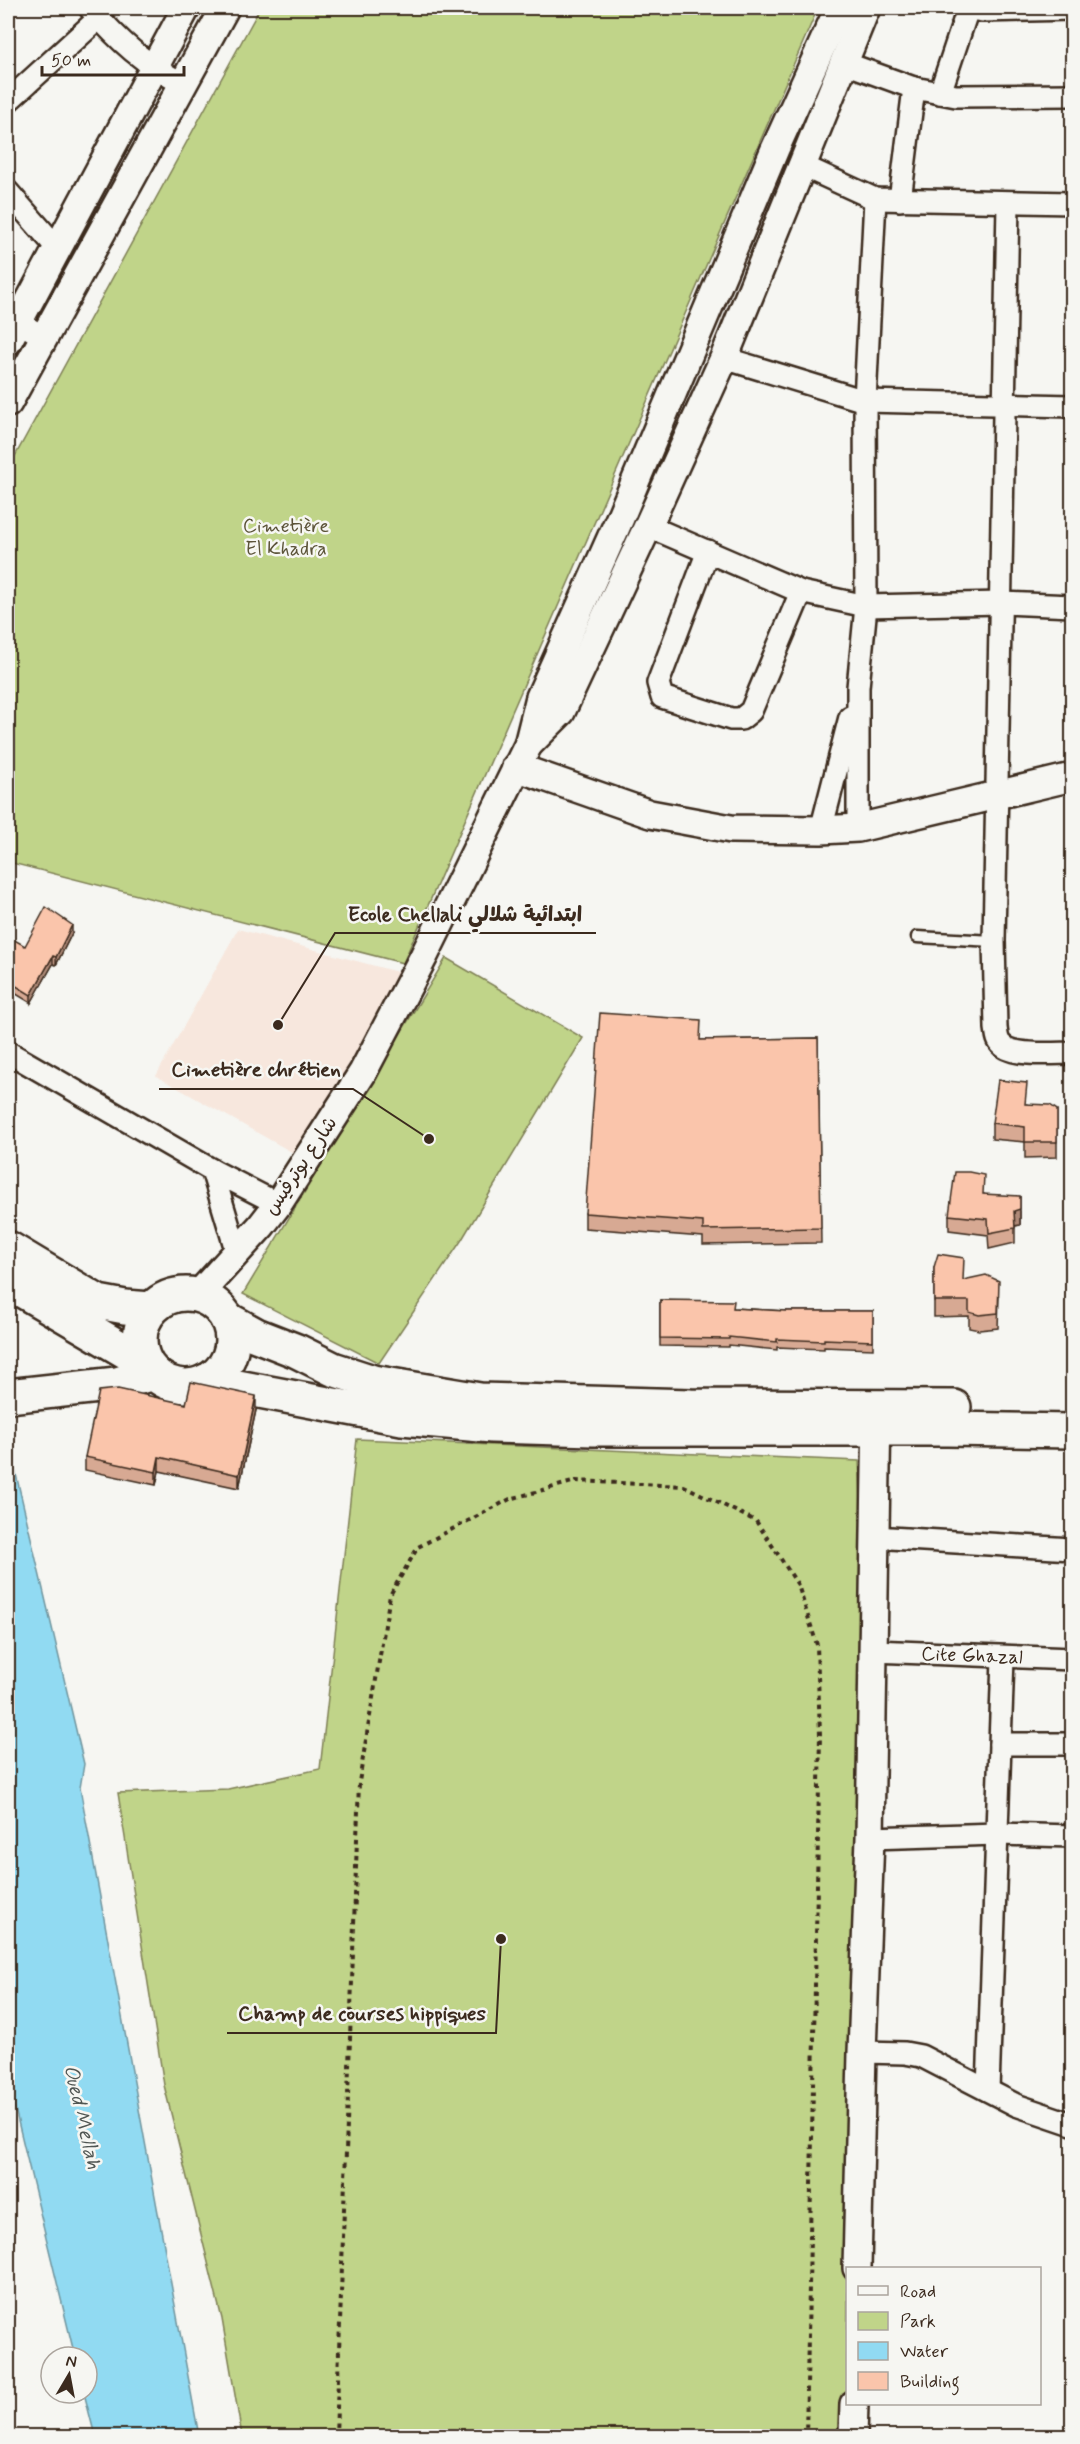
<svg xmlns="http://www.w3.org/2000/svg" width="1080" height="2444" font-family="Mynerve,'Playpen Sans Arabic',sans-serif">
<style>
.built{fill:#f7e7dd}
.green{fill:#c0d489;stroke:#7e7f54;stroke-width:1.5}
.water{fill:#91daf2;stroke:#6f949d;stroke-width:1.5}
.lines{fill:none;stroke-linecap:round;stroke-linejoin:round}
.service-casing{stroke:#3b2a1e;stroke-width:15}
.minor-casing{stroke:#3b2a1e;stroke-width:26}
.tertiary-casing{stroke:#3b2a1e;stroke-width:32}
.primary-casing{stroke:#3b2a1e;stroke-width:38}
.trunk-casing{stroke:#3b2a1e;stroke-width:38}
.path{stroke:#3b2a1e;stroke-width:4;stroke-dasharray:4.5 4.5;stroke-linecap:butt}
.service{stroke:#f6f6f2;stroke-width:10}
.minor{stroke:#f6f6f2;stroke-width:21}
.tertiary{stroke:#f6f6f2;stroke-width:27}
.primary{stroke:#f6f6f2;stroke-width:33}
.trunk{stroke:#f6f6f2;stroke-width:33}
.wall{fill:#d7a993;stroke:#3b2a1e;stroke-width:1.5}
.shaded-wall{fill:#af8a78;stroke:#3b2a1e;stroke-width:1.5}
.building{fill:#fac5ab;stroke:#3b2a1e;stroke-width:1.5}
.labels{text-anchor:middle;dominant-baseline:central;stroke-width:5;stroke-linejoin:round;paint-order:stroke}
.park-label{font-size:20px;fill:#5c5439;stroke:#f6f6f2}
.street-label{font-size:20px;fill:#3b2a1e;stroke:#f6f6f2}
.water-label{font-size:21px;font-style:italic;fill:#505653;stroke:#f6f6f2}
.leader{fill:none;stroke:#3b2a1e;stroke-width:2}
.callout-dot{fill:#3b2a1e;stroke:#f6f6f2;stroke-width:2}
.callout-label{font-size:21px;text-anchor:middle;font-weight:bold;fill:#3b2a1e;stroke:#f6f6f2;stroke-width:5;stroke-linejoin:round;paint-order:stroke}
</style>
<rect width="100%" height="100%" fill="#f6f6f2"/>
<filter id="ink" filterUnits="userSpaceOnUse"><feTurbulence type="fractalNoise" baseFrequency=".0167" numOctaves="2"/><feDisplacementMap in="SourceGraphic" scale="12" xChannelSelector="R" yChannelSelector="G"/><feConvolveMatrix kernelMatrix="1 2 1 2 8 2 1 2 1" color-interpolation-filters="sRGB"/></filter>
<g filter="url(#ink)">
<path class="built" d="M238,929L401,973L297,1155L156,1076Z"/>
<g class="green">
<path d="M260,8H818L403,963L8,862V469Z"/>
<path d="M446,958L583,1038L461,1241L379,1363L243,1294Z"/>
<path d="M357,1439L859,1461L868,1640L848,2268L847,2436H242L222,2319L164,2085L118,1793L228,1789L320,1769Z"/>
</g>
<path class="water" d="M8,1440L84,1764L80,1788L199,2436H95L84,2393H87V2357H75L8,2080Z"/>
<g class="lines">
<g class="service-casing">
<path id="service" d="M917,937L994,941"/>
</g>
<g class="minor-casing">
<g id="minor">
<path d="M90,8C121,43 142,62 183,84"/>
<path d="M964,8L982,11L1072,9"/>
<path d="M845,63L914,88L956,96L1072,95"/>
<path d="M940,93L968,9"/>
<path d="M8,101L99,18"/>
<path d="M801,165L875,199L1072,203"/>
<path d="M8,192L58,249"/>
<path d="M900,200L914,88"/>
<path d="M1008,203L994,941L996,1028C997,1034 997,1041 1002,1045C1014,1057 1056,1053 1072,1053"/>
<path d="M8,308L18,322L44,337"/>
<path d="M724,358L865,401L1072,406"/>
<path d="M648,526L801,592L866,606L1002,603L1072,606"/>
<path d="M708,551L658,683L662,697L731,719H741L751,711L801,592"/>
<path d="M858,828V687L866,606L865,401L875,199"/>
<path d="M821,830L850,717"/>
<path d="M8,1052L212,1170L278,1204"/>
<path d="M212,1170L237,1253"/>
<path d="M874,1537L1072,1549"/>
<path d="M873,1651L1072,1659"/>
<path d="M1000,1744H1072"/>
<path d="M870,1838L998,1834L1072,1836"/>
<path d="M862,2052L905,2053L921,2056L1016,2105L1072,2124"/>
<path d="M988,2090L1003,1658"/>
</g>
</g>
<g class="tertiary-casing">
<g id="tertiary">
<path d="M8,341L186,8"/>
<path d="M8,403L225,8"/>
<path d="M529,744L561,712L648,526L724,358L866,8"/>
<path d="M516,767L650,814L731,829L821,830L858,828L1072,777"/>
<path d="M198,1295L261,1226L278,1204L363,1072L424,956L528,745L540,697L620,518L775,149L839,8"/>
<path d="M857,2268L862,2052L870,1838L877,1409"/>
<path d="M853,2436L854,2404"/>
</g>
</g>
<g class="primary-casing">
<path id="primary" d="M8,1396L117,1384L153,1373"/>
</g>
<g class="trunk-casing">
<g id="trunk">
<path d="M8,1248L98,1302L125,1307L151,1309"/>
<path d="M8,1282L127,1352L143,1357"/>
<circle cx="186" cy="1340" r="46"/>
<path d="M227,1319L256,1335L297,1351L333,1369L373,1382L480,1400L691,1406L954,1407"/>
<path d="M206,1381L402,1418L492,1426L593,1429H947L1072,1431"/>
</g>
</g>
<path class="path" d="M336,2436L359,1782L390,1595L418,1547L510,1499L576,1481L684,1486L756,1521L798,1585L817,1645L820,1735L806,2436"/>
<use href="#service" class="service"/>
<use href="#minor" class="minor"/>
<use href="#tertiary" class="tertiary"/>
<use href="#primary" class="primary"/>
<use href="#trunk" class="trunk"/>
</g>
<g class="wall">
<path d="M72,933L56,965L53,964L31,1003L8,989V943L25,946Z"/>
<path d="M818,1038L821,1243L703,1245V1237L585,1228V1213L701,1040Z"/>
<path d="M1026,1104L1057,1110V1157L1025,1158V1142L992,1139V1123Z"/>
<path d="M984,1194L1020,1211V1225L1015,1226V1243L989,1249L988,1235L949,1230V1215Z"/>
<path d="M934,1267L999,1297L998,1328L979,1330L969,1328V1316L934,1317Z"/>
<path d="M660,1300L734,1308L786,1311H873V1349L824,1347V1349L777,1347V1350L729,1345V1347L660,1346Z"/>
<path d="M256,1410L239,1488L159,1471L156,1485L85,1470V1457Z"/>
</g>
<g class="shaded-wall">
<path d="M72,925V933L56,965V957Z"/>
<path d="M53,956V964L31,1003V995Z"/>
<path d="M1020,1196V1225L1014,1226V1211Z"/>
<path d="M256,1396V1410L239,1488V1475Z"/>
<path d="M159,1457V1471L156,1485V1472Z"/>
</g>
<g class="building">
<path d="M46,907L72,925L56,957L53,956L31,995L8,981V943L11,938L25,946Z"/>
<path d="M600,1013L701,1020L700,1040L818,1038L821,1228L703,1230V1222L585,1213Z"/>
<path d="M998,1080L1027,1083L1025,1104L1050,1105L1057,1110V1142H1025V1127L992,1123Z"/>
<path d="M955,1172H969L984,1175L983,1194L1020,1196V1209L1014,1211L1015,1228L989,1233L988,1219L949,1215Z"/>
<path d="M938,1254L964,1258L963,1280L986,1275L999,1281L998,1313L979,1315L969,1312V1301H934V1267Z"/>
<path d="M660,1300L734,1301L733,1308L786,1311H873V1341L824,1339V1341L777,1339V1342L729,1337V1339L660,1338Z"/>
<path d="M191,1382L256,1396L239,1475L159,1457L156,1472L85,1457L99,1391L118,1389L186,1404Z"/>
</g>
</g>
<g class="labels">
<g class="park-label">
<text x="286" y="526">Cimetière<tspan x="286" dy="23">El Khadra</tspan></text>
</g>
<g class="street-label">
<text transform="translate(301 1166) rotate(-56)">شارع بوترفيس</text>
<text transform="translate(972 1656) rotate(2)">Cite Ghazal</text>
</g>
<g class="water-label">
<text transform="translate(82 2117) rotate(77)">Oued Mellah</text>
</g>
</g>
<path class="leader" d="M278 1025L335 933H596M429 1139L353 1089H159M501 1939L496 2033H227"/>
<g class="callout-dot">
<circle cx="278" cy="1025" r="6"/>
<circle cx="429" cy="1139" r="6"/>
<circle cx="501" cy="1939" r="6"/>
</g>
<g class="callout-label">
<text x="465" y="921">Ecole Chellali ابتدائية شلالي</text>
<text x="256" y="1076">Cimetière chrétien</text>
<text x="362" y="2020">Champ de courses hippiques</text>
</g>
<rect width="1080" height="2444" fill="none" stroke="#f6f6f2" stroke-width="30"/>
<rect x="15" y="15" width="1050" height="2414" fill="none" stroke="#3b2a1e" stroke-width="2" filter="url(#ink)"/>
<rect x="846" y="2267" width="195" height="138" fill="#f6f6f2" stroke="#aba49d" stroke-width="1.5"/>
<rect x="858" y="2286" width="30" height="9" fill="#f6f6f2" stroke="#aba49d" stroke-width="1.5"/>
<text x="900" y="2297" font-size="18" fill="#3b2a1e">Road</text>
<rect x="858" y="2312" width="30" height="18" fill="#c0d489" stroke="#aba49d" stroke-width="1.5"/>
<text x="900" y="2327" font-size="18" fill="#3b2a1e">Park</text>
<rect x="858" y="2342" width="30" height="18" fill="#91daf2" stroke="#aba49d" stroke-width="1.5"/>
<text x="900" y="2357" font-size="18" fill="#3b2a1e">Water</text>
<rect x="858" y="2372" width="30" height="18" fill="#fac5ab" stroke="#aba49d" stroke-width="1.5"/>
<text x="900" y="2387" font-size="18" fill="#3b2a1e">Building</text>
<g transform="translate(69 2375) rotate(10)"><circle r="28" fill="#f6f6f2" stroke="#aba49d" stroke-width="1.5"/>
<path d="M0-4.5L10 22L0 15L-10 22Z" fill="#3b2a1e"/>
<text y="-9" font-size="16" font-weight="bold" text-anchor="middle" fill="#3b2a1e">N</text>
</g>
<path d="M42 66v9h142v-9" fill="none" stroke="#3b2a1e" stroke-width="3"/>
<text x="51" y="66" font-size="18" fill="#3b2a1e" stroke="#f6f6f2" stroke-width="4.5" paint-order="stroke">50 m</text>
</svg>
